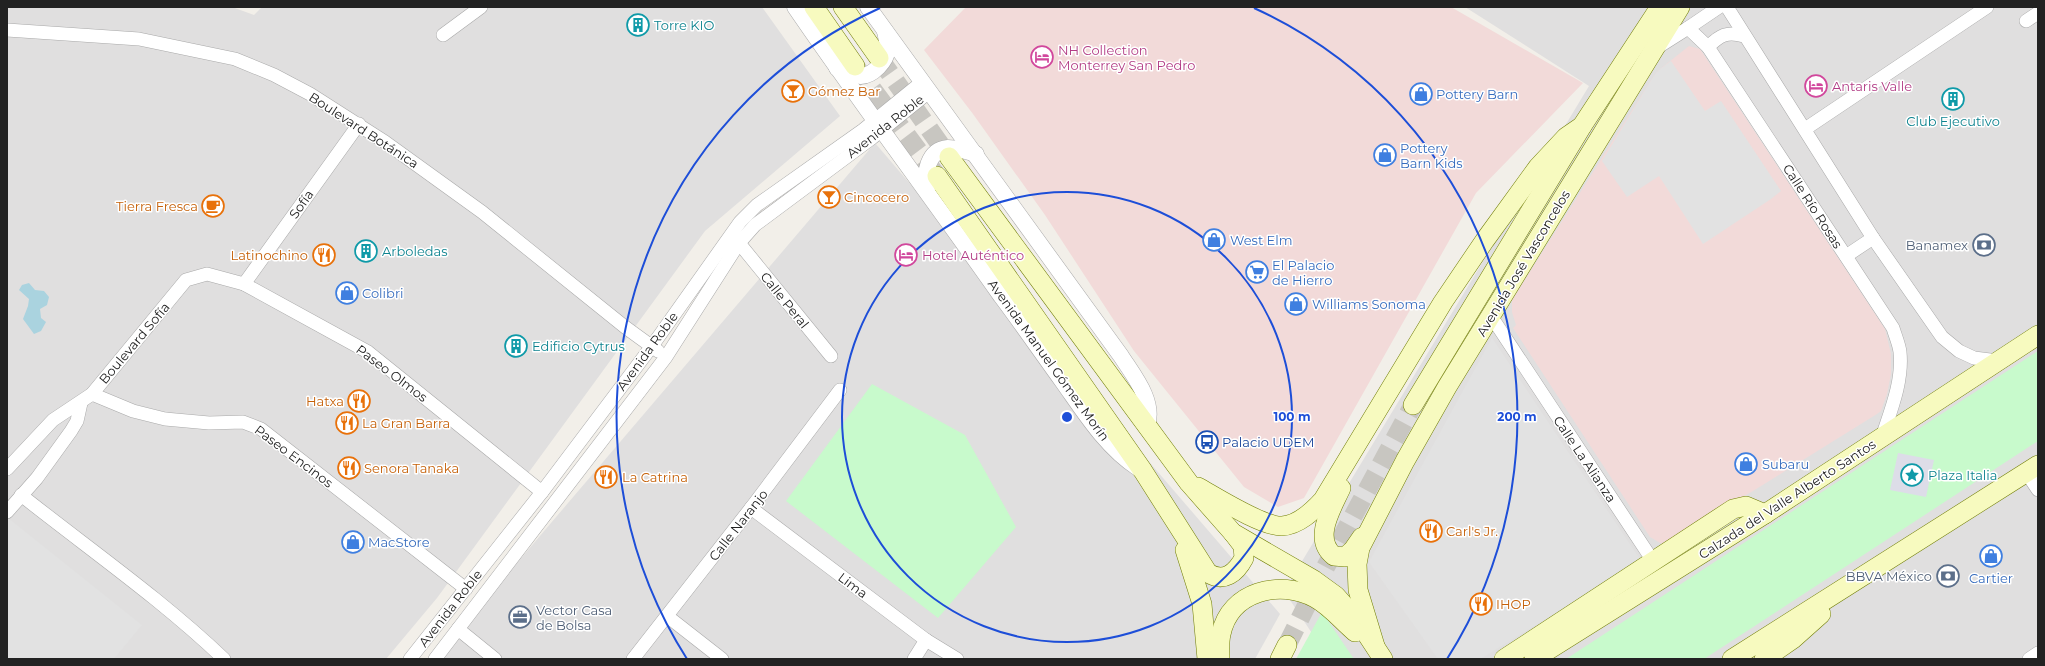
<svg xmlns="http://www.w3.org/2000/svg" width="2045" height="666" font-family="Montserrat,sans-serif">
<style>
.residential{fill:#e0dfdf}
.commercial{fill:#f2dad9}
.park{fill:#c8facc}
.parking{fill:#e2e2e2}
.plaza{fill:#dddde8}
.water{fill:#aad3df}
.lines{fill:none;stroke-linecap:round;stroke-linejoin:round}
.secondary-tunnel{stroke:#c8c6c1;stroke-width:19;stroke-dasharray:19 10;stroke-linecap:butt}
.minor-casing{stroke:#a9a9a9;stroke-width:14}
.tertiary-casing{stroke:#a9a9a9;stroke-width:17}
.secondary-casing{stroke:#707d05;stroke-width:20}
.minor{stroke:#fff;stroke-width:13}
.tertiary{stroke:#fff;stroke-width:16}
.secondary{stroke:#f7fabf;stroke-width:19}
.ring{fill:none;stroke:#1d4ed8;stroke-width:2}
.labels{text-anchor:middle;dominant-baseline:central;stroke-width:3;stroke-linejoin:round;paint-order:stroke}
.culture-label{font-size:13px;fill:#0d838f;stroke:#fff;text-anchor:start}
.hotel-label{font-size:13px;fill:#b23c85;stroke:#fff;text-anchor:start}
.food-label{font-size:13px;fill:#c56008;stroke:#fff;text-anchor:start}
.shop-label{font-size:13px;fill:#366cbe;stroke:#fff;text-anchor:start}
.street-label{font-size:13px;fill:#222;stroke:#fff}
.service-label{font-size:13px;fill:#4e5e75;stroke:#fff;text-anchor:end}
.transit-label{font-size:13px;fill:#164399;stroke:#fff;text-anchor:start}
.centre{fill:#1d4ed8;stroke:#fff;stroke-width:2}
.ring-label{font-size:12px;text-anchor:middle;font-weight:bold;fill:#1d4ed8;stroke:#fff;stroke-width:3;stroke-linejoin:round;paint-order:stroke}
</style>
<rect width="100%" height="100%" fill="#f2efe9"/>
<g class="residential">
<path d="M7,7H232L254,15L262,7H762L840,116L705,231L437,598L386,659H7Z"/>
<path d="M1465,7H2038V659H1329L1284,591L1589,86Z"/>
<path d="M875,143L1280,614L1255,659H435Z"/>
</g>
<g class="commercial">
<path d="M966,7H1451L1583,83L1476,193L1304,498L1278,507L1244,487L1134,351L1045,215L973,114L924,50Z"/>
<path d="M1689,46L1700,49L1885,329L1891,354V374L1887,394L1881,411L1877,414L1753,491L1662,544L1650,537L1513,328L1516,325L1512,312V300L1652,79L1659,70Z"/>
</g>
<g class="park">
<path d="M2038,351V441L1704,659H1566Z"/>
<path d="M872,384L965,435L1016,527L938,618L786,501Z"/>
<path d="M1322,612L1354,659H1296Z"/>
</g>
<g class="parking">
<path d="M1671,61L1705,111L1721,101L1781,191L1771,199L1703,244L1659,176L1627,197L1602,161L1652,79L1659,70Z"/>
<path d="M1492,338L1641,561L1480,659H1438L1369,562Z"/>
<path d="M7,517L142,625L114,659H7Z"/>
</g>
<path class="plaza" d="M1898,453L1934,460L1926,497L1890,490Z"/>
<path class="water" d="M29,283L35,290L44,291L49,297L47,305L40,309L41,318L46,322L41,331L34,334L23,319L28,306L29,299L19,290L22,285Z"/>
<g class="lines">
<g class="secondary-tunnel">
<path d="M879,58L949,157"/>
<path d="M855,66L937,176"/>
<path d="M1287,645L1324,570L1413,405"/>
</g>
<g class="minor-casing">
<g id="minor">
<path d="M1727,7L1873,238L1942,337L1959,351L1974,358L1998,361"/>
<path d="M2026,21L2038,13"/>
<path d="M1688,28L1719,7"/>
<path d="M7,30L139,39L235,59L274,75L310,94L385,142L482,212L625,327L658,351"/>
<path d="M443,35L481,7"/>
<path d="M1658,47L1688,28L1708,47L1893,328C1895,335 1899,344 1900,352C1903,381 1891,410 1882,437"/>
<path d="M1708,47C1720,35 1727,31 1744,36"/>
<path d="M1805,129L1987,7"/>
<path d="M739,243L831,356"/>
<path d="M1846,256L1873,238"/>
<path d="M244,284L359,124"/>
<path d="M1491,316L1653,561"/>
<path d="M92,394L133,411L165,419L209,423L243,422L261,429L466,589"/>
<path d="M7,469L53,420L92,394L186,280L207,274L244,284L368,352L542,492"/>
<path d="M2026,472L2038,490"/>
<path d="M21,495C89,549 161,599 224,659"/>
<path d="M751,508L926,640L957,659"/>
<path d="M7,512L37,478L71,431L77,421L81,403"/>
<path d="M667,616L722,659"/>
<path d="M458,629L495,659"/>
<path d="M410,659L542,492L652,346L740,222L757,205L863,130L922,82"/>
<path d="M435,659L666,357L739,243L755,225L872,138L929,92"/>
<path d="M633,659L751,508L840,390"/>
<path d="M914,659L926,640"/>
<path d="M2029,659L2038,653"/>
</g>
</g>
<g class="tertiary-casing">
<g id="tertiary">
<path d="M795,7C862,105 933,199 1001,296C1022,324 1042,353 1063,382C1085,413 1106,447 1138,468"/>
<path d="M868,7L1121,356C1133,375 1155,401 1147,425"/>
<path d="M837,68C844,71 853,75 861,76C873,76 886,61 888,49C888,43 886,37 885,31"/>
<path d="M927,190C924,174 927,150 948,148C957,148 967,151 976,154"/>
</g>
</g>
<g class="secondary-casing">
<g id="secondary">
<path d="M814,7L855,66"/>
<path d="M843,7L879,58"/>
<path d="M949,157L1189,483L1233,533L1314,580L1336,596L1358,621L1383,659"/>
<path d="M937,176L1143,471L1208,573C1224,583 1236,573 1244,558L1243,546L1233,533"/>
<path d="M1413,405L1582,126L1660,7"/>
<path d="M1198,487C1216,497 1263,527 1282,526C1299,525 1313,511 1323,500L1443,302L1485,240L1538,167L1566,137L1582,126"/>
<path d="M1341,488C1332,508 1312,539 1334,556L1345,557L1353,550L1362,537"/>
<path d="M1185,550L1202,604L1207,659"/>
<path d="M1375,646L1358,590L1357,564L1360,548L1405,461L1447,387L1680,7"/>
<path d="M1220,659C1220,651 1219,643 1221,634C1230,591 1280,579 1315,598C1330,606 1342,621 1355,632"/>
<path d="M1280,659L1287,645"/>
<path d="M1504,659L1733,509L1746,506L1765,514"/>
<path d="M1534,659L1765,514L2038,335"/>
<path d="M1732,659L2038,465"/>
<path d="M1764,659L1793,639L1821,614"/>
</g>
</g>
<use href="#minor" class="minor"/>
<use href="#tertiary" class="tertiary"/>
<use href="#secondary" class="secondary"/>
</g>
<g class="ring">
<circle cx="1067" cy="417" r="225"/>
<path d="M687 659A450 450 0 0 1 880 8M1254 8A450 450 0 0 1 1447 659"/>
</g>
<defs>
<g id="building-ring" transform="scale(1.15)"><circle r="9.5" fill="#fff" stroke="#0f9aa8" stroke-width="1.5"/><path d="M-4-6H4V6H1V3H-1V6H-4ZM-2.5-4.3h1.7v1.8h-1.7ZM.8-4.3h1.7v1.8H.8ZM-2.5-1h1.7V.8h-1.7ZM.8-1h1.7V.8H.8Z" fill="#0f9aa8"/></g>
<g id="hotel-ring" transform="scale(1.15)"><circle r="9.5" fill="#fff" stroke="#d1479c" stroke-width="1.5"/><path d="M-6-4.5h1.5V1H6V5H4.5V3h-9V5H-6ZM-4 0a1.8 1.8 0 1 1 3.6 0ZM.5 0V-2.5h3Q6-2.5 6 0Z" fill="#d1479c"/></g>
<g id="bar-ring" transform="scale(1.15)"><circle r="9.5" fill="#fff" stroke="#e8710a" stroke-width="1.5"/><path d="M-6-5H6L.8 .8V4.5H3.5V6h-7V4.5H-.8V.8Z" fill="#e8710a"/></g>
<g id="shop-ring" transform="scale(1.15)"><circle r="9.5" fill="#fff" stroke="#3f7fe0" stroke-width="1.5"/><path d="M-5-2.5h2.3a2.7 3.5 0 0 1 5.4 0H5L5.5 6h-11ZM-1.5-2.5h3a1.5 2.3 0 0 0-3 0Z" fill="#3f7fe0"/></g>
<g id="cafe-ring" transform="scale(1.15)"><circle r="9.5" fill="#fff" stroke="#e8710a" stroke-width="1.5"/><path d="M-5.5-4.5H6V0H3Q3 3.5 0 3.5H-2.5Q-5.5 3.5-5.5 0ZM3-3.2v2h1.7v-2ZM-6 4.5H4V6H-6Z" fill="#e8710a"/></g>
<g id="bank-ring" transform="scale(1.15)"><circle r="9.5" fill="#fff" stroke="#5c6f8a" stroke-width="1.5"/><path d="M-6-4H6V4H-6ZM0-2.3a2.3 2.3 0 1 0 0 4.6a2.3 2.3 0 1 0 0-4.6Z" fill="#5c6f8a"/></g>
<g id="restaurant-ring" transform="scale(1.15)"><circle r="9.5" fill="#fff" stroke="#e8710a" stroke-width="1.5"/><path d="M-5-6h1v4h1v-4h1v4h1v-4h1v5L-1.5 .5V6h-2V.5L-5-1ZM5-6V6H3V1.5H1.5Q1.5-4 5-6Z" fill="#e8710a"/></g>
<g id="supermarket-ring" transform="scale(1.15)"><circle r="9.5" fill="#fff" stroke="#3f7fe0" stroke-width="1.5"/><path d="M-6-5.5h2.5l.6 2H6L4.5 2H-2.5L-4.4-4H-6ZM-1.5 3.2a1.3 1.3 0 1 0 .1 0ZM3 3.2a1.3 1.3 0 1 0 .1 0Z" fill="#3f7fe0"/></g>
<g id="bus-ring" transform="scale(1.15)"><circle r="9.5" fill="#fff" stroke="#1a4fb4" stroke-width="1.5"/><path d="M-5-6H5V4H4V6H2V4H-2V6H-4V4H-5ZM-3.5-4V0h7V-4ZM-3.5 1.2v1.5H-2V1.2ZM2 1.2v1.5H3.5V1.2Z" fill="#1a4fb4"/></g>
<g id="sight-ring" transform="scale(1.15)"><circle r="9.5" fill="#fff" stroke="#0f9aa8" stroke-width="1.5"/><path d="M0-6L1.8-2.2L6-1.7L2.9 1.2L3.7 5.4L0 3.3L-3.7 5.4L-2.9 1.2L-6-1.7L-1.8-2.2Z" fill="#0f9aa8"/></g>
<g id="office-ring" transform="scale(1.15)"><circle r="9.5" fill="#fff" stroke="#5c6f8a" stroke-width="1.5"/><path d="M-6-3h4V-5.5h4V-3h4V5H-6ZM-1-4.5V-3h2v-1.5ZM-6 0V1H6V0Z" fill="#5c6f8a"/></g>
</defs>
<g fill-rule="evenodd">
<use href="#building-ring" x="638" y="25"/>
<use href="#hotel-ring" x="1042" y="57"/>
<use href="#hotel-ring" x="1816" y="86"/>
<use href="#bar-ring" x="793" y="91"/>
<use href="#shop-ring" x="1421" y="94"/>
<use href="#building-ring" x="1953" y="99"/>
<use href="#shop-ring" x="1385" y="155"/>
<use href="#bar-ring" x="829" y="197"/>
<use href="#cafe-ring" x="213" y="206"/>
<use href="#shop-ring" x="1214" y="240"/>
<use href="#bank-ring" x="1984" y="245"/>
<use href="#building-ring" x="366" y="251"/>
<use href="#restaurant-ring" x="324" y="255"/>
<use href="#hotel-ring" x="906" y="255"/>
<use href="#supermarket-ring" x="1257" y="272"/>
<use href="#shop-ring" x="347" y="293"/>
<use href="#shop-ring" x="1296" y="304"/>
<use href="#building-ring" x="516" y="346"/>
<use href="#restaurant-ring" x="359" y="401"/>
<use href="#restaurant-ring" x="347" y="423"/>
<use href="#bus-ring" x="1207" y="442"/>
<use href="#shop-ring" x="1746" y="464"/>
<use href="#restaurant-ring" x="349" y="468"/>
<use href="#sight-ring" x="1912" y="475"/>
<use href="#restaurant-ring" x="606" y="477"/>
<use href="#restaurant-ring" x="1431" y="531"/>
<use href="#shop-ring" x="353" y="542"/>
<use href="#shop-ring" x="1991" y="556"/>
<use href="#bank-ring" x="1948" y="576"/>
<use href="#restaurant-ring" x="1481" y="604"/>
<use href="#office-ring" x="520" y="617"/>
</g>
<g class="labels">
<g class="culture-label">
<text x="654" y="25">Torre KIO</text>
<text x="1953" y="121" text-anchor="middle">Club Ejecutivo</text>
<text x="382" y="251">Arboledas</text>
<text x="532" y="346">Edificio Cytrus</text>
<text x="1928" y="475">Plaza Italia</text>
</g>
<g class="hotel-label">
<text x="1058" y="50">NH Collection<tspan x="1058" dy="15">Monterrey San Pedro</tspan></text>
<text x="1832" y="86">Antaris Valle</text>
<text x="922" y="255">Hotel Auténtico</text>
</g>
<g class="food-label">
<text x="808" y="91">Gómez Bar</text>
<text x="844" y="197">Cincocero</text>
<text x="198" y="206" text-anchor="end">Tierra Fresca</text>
<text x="308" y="255" text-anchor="end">Latinochino</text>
<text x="344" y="401" text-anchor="end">Hatxa</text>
<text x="362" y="423">La Gran Barra</text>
<text x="364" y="468">Senora Tanaka</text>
<text x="622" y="477">La Catrina</text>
<text x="1446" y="531">Carl's Jr.</text>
<text x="1496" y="604">IHOP</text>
</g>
<g class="shop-label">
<text x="1436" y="94">Pottery Barn</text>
<text x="1400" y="148">Pottery<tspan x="1400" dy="15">Barn Kids</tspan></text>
<text x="1230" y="240">West Elm</text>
<text x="1272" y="265">El Palacio<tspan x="1272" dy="15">de Hierro</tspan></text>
<text x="362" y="293">Colibri</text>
<text x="1312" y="304">Williams Sonoma</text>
<text x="1762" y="464">Subaru</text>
<text x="368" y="542">MacStore</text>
<text x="1991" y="578" text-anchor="middle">Cartier</text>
</g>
<g class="street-label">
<text transform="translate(885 126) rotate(-38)">Avenida Roble</text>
<text transform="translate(364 130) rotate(33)">Boulevard Botánica</text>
<text transform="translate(301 204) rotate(-55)">Sofía</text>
<text transform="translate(1813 206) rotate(57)">Calle Río Rosas</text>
<text transform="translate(1523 263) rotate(-59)">Avenida José Vasconcelos</text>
<text transform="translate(785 300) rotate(51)">Calle Peral</text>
<text transform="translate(134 343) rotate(-50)">Boulevard Sofía</text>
<text transform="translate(647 351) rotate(-54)">Avenida Roble</text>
<text transform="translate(1049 360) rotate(54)">Avenida Manuel Gómez Morín</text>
<text transform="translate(392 373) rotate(37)">Paseo Olmos</text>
<text transform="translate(294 456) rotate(37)">Paseo Encinos</text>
<text transform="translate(1585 459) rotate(56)">Calle La Alianza</text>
<text transform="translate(1787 499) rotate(-33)">Calzada del Valle Alberto Santos</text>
<text transform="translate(738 525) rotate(-52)">Calle Naranjo</text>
<text transform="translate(853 585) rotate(37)">Lima</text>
<text transform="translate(450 608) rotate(-52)">Avenida Roble</text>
</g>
<g class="service-label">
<text x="1968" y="245">Banamex</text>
<text x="1932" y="576">BBVA México</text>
<text x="536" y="610" text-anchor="start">Vector Casa<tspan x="536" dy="15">de Bolsa</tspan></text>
</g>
<g class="transit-label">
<text x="1222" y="442">Palacio UDEM</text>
</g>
</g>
<circle cx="1067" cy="417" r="6" class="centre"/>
<g class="ring-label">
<text x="1292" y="421">100 m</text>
<text x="1517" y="421">200 m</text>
</g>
<rect width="2045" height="666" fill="none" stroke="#222222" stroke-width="16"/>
</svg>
